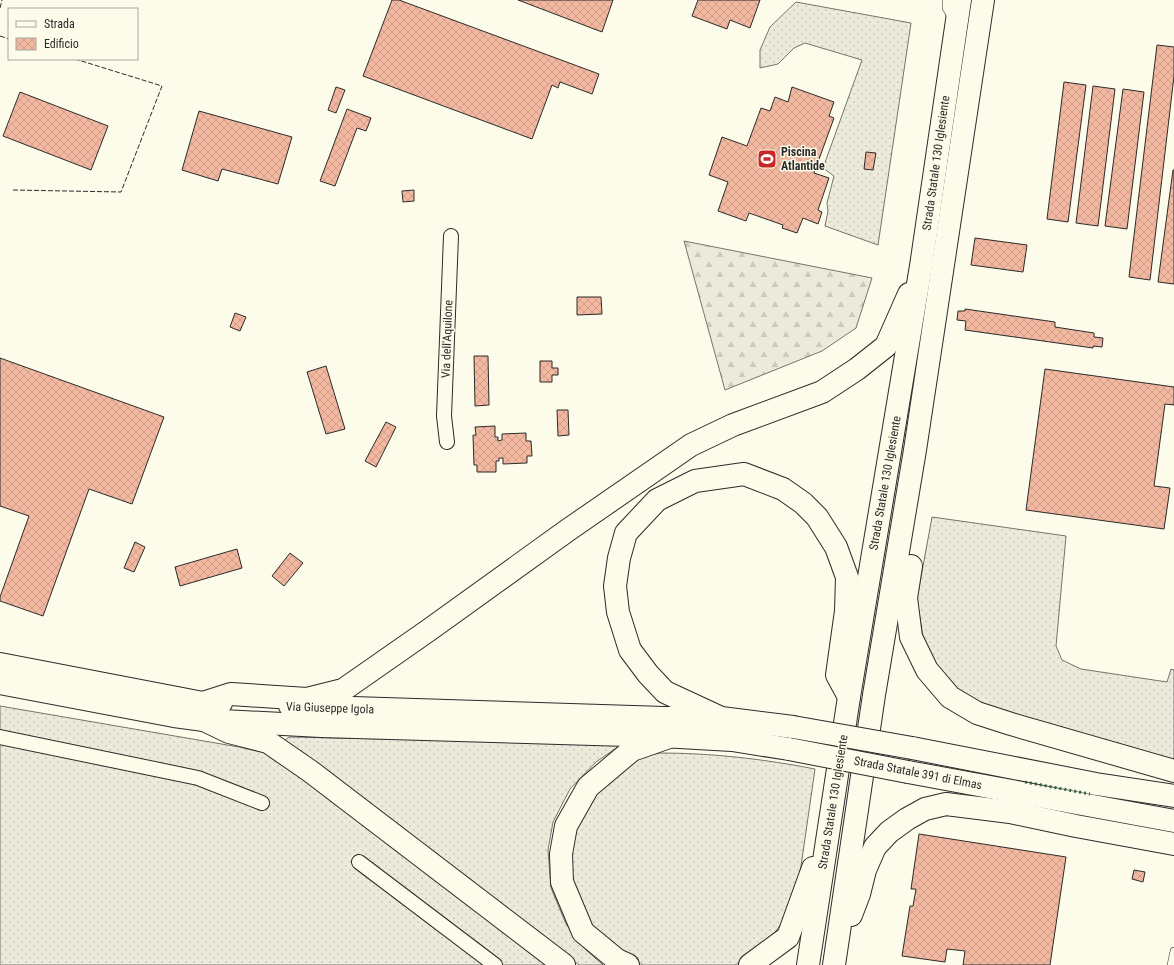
<svg xmlns="http://www.w3.org/2000/svg" width="1174" height="965" font-family="'Roboto Condensed',sans-serif">
<style>
.grass{fill:url(#grass-dots);stroke:#74746e}
.forest{fill:url(#forest-firs);stroke:#74746e}
.building{fill:url(#building-cross-hatch);stroke:#2b2b2b}
.lines{fill:none;stroke-linecap:round;stroke-linejoin:round}
.service-casing{stroke:#2b2b2b;stroke-width:8}
.minor-casing{stroke:#2b2b2b;stroke-width:16}
.primary-casing{stroke:#2b2b2b;stroke-width:24}
.trunk-casing{stroke:#2b2b2b;stroke-width:24}
.service{stroke:#fdfbea;stroke-width:7}
.minor{stroke:#fdfbea;stroke-width:14}
.primary{stroke:#fdfbea;stroke-width:22}
.trunk{stroke:#fdfbea;stroke-width:22}
.trunk-bridge-casing{stroke:#2b2b2b;stroke-width:24;stroke-linecap:butt}
.trunk-bridge{stroke:#fdfbea;stroke-width:22}
.hedge{stroke:#34623c;stroke-width:3;stroke-dasharray:2 3;stroke-linecap:butt}
.fence{stroke:#2b2b2b;stroke-width:1;stroke-dasharray:5 2;stroke-linecap:butt}
.labels{text-anchor:middle;dominant-baseline:central;stroke-width:3;stroke-linejoin:round;paint-order:stroke}
.poi-label{font-size:12px;font-weight:bold;fill:#2b2b2b;stroke:#fdfbea;text-anchor:start}
.street-label{font-size:12px;fill:#2b2b2b;stroke:#fdfbea}
</style>
<defs>
<pattern id="grass-dots" width="8" height="8" patternUnits="userSpaceOnUse"><rect width="8" height="8" fill="#ecebdb"/><path d="M2 2h.1M6 6h.1" fill="none" stroke="#cbcabc" stroke-width="1.8" stroke-linecap="round"/></pattern>
<pattern id="forest-firs" width="22" height="20" patternUnits="userSpaceOnUse"><rect width="22" height="20" fill="#ecebdb"/><path d="M5 1l3.5 6h-7zM16 11l3.5 6h-7z" fill="#cbcabc"/></pattern>
<pattern id="building-cross-hatch" width="8" height="8" patternUnits="userSpaceOnUse"><rect width="8" height="8" fill="#f2b8a0"/><path d="M0 0l8 8M0 8l8-8" fill="none" stroke="#d09e8a"/></pattern>
</defs>
<rect width="100%" height="100%" fill="#fdfbea"/>
<g class="grass">
<path d="M796,2L911,23L878,245L825,226L828,211L827,203L834,176L823,168L862,60L805,43L794,48L778,64L760,68V50L770,27Z"/>
<path d="M932,517L1066,536L1056,646L1062,660L1081,669L1167,682L1171,669L1174,670V762L986,705L971,698L953,685L939,669L924,643L917,599Z"/>
<path d="M0,706L239,747L269,754L283,762L548,965H0Z"/>
<path d="M289,737L622,744L596,762L570,789L553,822L548,850L551,888L566,924L586,950L603,965H579L457,870L284,741Z"/>
<path d="M659,753C712,753 764,759 815,769L798,887L784,920L770,939L750,958L735,965H643L620,954L597,934L580,908L569,880L568,852L578,819L592,791L636,759Z"/>
</g>
<path class="forest" d="M684,241L872,278L856,328L822,351L725,390Z"/>
<g class="building">
<path d="M392,0H399L599,74L592,94L560,82L558,88L552,85L532,139L363,76Z"/>
<path d="M518,0H613L602,32Z"/>
<path d="M698,0H760L750,28L730,20L727,29L692,16Z"/>
<path d="M1157,45L1174,47V76L1150,280L1129,277Z"/>
<path d="M1064,82L1086,85L1068,222L1047,219Z"/>
<path d="M1093,86L1115,89L1098,226L1076,223Z"/>
<path d="M336,87L345,90L336,113L328,110Z"/>
<path d="M792,87L834,102L829,116L834,118L814,173L829,178L818,210L822,212L818,224L803,218L797,233L782,228L783,225L749,213L746,221L718,211L728,182L709,175L722,137L747,146L761,108L770,111L775,97L788,102Z"/>
<path d="M1123,89L1144,92L1127,229L1105,226Z"/>
<path d="M20,92L108,126L91,170L3,136Z"/>
<path d="M347,109L371,118L366,131L357,128L335,186L320,181Z"/>
<path d="M199,111L292,137L278,184L222,169L218,181L182,170Z"/>
<path d="M866,152L876,153L873,170L864,169Z"/>
<path d="M1173,170H1174V284L1158,282Z"/>
<path d="M414,190V201L403,202L402,191Z"/>
<path d="M975,238L1027,245L1023,272L971,265Z"/>
<path d="M577,297H601L602,314L577,315Z"/>
<path d="M965,309L1055,322V327L1094,333V337L1103,338L1102,347L1093,346V348L965,330L966,321L957,320L958,311H965Z"/>
<path d="M235,313L246,317L240,331L230,327Z"/>
<path d="M474,356H488L489,405L475,406Z"/>
<path d="M0,358L164,417L132,504L89,489L43,616L0,601V597L29,516L0,506Z"/>
<path d="M540,361H552V368H558V375H552V382H540Z"/>
<path d="M326,366L345,429L326,434L307,372Z"/>
<path d="M1045,369L1174,387V405L1165,404L1154,486L1170,488L1164,529L1026,510Z"/>
<path d="M557,410H568L569,435L558,436Z"/>
<path d="M386,422L396,427L376,467L365,461Z"/>
<path d="M495,426V437H498V441L502,440V434L526,433V441H531L532,456H527V463L503,464V458H499V461H496V472H477V465H474L473,435H476L475,427Z"/>
<path d="M135,542L145,547L134,572L124,568Z"/>
<path d="M237,549L242,568L180,586L175,567Z"/>
<path d="M290,553L303,563L284,586L272,576Z"/>
<path d="M919,834L1066,857L1050,965H963L965,951L947,949L945,962L902,956L910,906H913L916,889H911Z"/>
<path d="M1134,870L1145,872L1143,882L1132,879Z"/>
</g>
<g class="lines">
<g class="service-casing">
<g id="service">
<path d="M946,0V8L952,18"/>
<path d="M1171,965L1174,951"/>
</g>
</g>
<g class="minor-casing">
<g id="minor">
<path d="M447,442L444,416L451,236"/>
<path d="M0,737L198,778L262,803"/>
<path d="M359,862L495,965"/>
</g>
</g>
<g class="primary-casing">
<g id="primary">
<path d="M0,664L203,703H221"/>
<path d="M0,683L174,716L204,720L321,726L662,736"/>
<path d="M290,706L664,718"/>
</g>
</g>
<g class="trunk-casing">
<g id="trunk">
<path d="M911,566L906,598L911,637L927,670L950,697L977,713L1011,724L1174,771"/>
<path d="M203,703L231,694L307,699L343,690L429,630L568,530L691,445L733,425L822,392L857,369L886,346L909,294"/>
<path d="M664,718H721L793,727"/>
<path d="M721,718L665,692L648,674L630,650L618,612L615,586L619,558L626,533L657,500L695,481L744,474L783,489L803,503L817,517L836,547L847,577L846,611L837,675L849,697"/>
<path d="M204,720L229,732L268,742L310,771L564,965"/>
<path d="M662,736L732,740L789,749"/>
<path d="M912,748L1096,784L1174,796"/>
<path d="M908,772L1174,821"/>
<path d="M851,915L859,894L865,870L875,847L889,832L907,819L925,809L946,804L1010,812L1076,826L1174,844"/>
<path d="M628,965L617,960L583,932L562,882L561,854L566,826L588,787L632,750L672,736"/>
<path d="M750,965L788,937L813,868"/>
<path d="M808,965L849,697L921,266L960,0"/>
<path d="M834,965L874,695L915,450L983,0"/>
</g>
</g>
<use href="#service" class="service"/>
<use href="#minor" class="minor"/>
<use href="#primary" class="primary"/>
<use href="#trunk" class="trunk"/>
<g class="trunk-bridge-casing">
<g id="trunk-bridge">
<path d="M793,727L912,748"/>
<path d="M789,749L908,772"/>
</g>
</g>
<use href="#trunk-bridge" class="trunk-bridge"/>
<path class="hedge" d="M1025,782L1090,794"/>
<g class="fence">
<path d="M0,8L2,0"/>
<path d="M0,36L9,39"/>
<path d="M13,190L121,192L162,86L75,59"/>
</g>
</g>
<defs>
<g id="stadium-square" transform="scale(1)"><rect x="-9" y="-9" width="18" height="18" rx="4" fill="#c62828" stroke="#fdfbea"/><path d="M0-5a6.5 5 0 1 0 0 10a6.5 5 0 1 0 0-10ZM-3.5-1.8h7v3.6h-7Z" fill="#fff"/></g>
</defs>
<g fill-rule="evenodd">
<use href="#stadium-square" x="767" y="159"/>
</g>
<g class="labels">
<g class="poi-label">
<text x="781" y="152">Piscina<tspan x="781" dy="14">Atlantide</tspan></text>
</g>
<g class="street-label">
<text transform="translate(936 163) rotate(-82)">Strada Statale 130 Iglesiente</text>
<text transform="translate(447 339) rotate(-88)">Via dell'Aquilone</text>
<text transform="translate(885 483) rotate(-80)">Strada Statale 130 Iglesiente</text>
<text transform="translate(330 708) rotate(2)">Via Giuseppe Igola</text>
<text transform="translate(918 773) rotate(11)">Strada Statale 391 di Elmas</text>
<text transform="translate(833 802) rotate(-81)">Strada Statale 130 Iglesiente</text>
</g>
</g>
<rect x="8" y="8" width="130" height="52" fill="#fdfbea" stroke="#a9a89e"/>
<rect x="16" y="21" width="20" height="6" fill="#fdfbea" stroke="#a9a89e"/>
<text x="44" y="28" font-size="12" fill="#2b2b2b">Strada</text>
<rect x="16" y="38" width="20" height="12" fill="url(#building-cross-hatch)" stroke="#a9a89e"/>
<text x="44" y="48" font-size="12" fill="#2b2b2b">Edificio</text>
</svg>
